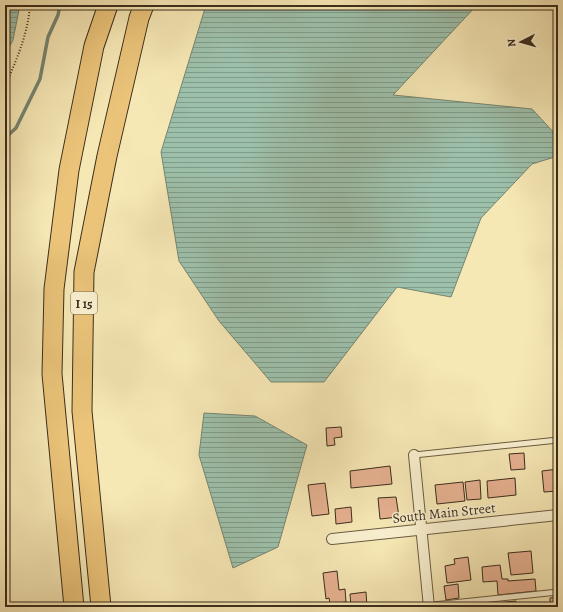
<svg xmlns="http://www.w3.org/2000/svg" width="563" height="612" font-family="Alegreya,serif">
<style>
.water{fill:url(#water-rules);stroke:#768572}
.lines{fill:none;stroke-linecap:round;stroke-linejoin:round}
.stream{stroke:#768572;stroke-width:3.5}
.building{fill:#e6b191;stroke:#3b2d1c}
.lane-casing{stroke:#6a5c42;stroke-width:7}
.street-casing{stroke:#6a5c42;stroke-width:12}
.highway-casing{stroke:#3b2d1c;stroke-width:21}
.path{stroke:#3b2d1c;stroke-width:2;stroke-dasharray:1 2;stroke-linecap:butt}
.lane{stroke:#f9f0cf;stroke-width:5}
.street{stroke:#f9f0cf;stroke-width:10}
.highway{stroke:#ebc47a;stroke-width:19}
.labels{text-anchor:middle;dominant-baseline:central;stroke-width:3;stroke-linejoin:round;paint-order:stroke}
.shield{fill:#f9f0cf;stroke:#746852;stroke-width:1}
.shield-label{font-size:13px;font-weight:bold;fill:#3b2d1c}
.street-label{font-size:14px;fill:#3b2d1c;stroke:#f9f0cf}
</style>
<defs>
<pattern id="water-rules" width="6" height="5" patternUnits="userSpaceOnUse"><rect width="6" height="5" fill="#9dc0ab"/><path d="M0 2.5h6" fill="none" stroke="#819c8a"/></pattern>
</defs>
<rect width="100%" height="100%" fill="#f6e8b5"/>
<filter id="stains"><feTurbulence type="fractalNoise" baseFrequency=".005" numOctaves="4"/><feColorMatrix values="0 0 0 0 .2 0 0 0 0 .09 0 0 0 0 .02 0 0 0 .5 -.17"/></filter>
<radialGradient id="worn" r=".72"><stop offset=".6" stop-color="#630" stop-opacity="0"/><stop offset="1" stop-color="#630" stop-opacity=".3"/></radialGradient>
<g class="water">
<path d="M5,5H20L13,40L5,55Z"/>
<path d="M206,5H477L393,95L532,109L558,137V156L532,164L481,218L451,297L397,287L324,382H271L219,321L179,261L161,152Z"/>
<path d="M204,413L255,416L307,445L278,547L233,568L199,455Z"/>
</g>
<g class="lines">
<path class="stream" d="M5,138L16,128L40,79L48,37L58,15L60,5"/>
</g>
<g class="building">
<path d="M341,427L342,437L334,438L335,445L327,446L326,428Z"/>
<path d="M524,453L525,469L511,470L509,454Z"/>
<path d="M390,466L392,484L351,488L350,471Z"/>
<path d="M558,469V491L544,492L542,471Z"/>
<path d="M515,478L516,495L488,498L487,481Z"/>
<path d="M480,480L481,499L467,500L465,482Z"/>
<path d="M463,482L465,501L437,504L435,485Z"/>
<path d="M325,483L329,514L312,516L308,485Z"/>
<path d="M396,497L399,517L380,519L378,498Z"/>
<path d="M351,507L352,522L336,524L335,509Z"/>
<path d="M531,551L533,573L511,575L508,553Z"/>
<path d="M468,557L471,580L447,583L445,566L455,564L454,559Z"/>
<path d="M500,565L502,579H508V581L535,579L536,591L498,595L497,581L483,582L482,567Z"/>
<path d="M337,571L339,590L345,589L346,602L330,604L329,598L326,599L323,573Z"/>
<path d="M458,584L459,598L446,600L444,586Z"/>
<path d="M366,592L367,607H351L350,594Z"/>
<path d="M558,597V607H550V598Z"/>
<path d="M516,601V607H497L496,603Z"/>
<path d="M495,604V607H480V605Z"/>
</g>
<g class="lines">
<g class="lane-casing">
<g id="lane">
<path d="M414,455L558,440"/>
<path d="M414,607L558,592"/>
</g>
</g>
<g class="street-casing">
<g id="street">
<path d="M414,455L429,607"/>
<path d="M332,539L558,515"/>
</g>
</g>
<g class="highway-casing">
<g id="highway">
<path d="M74,607L52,374L54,289L69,170L94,46L108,5"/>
<path d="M101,607L82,411L84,272L107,156L139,18L144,5"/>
</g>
</g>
<path class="path" d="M5,87C16,60 28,35 30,5"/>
<use href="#lane" class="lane"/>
<use href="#street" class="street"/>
<use href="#highway" class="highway"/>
</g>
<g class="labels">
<rect class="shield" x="71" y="292" width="26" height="22" rx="3"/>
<g class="shield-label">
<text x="84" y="303">I 15</text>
</g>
<g class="street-label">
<text transform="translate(444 513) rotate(-6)">South Main Street</text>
</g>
</g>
<rect width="563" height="612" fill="none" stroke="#f6e8b5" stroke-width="20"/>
<rect x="6" y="6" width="551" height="600" fill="none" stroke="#3b2d1c" stroke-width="2"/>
<rect x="10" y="10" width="543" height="592" fill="none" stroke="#3b2d1c"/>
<g transform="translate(521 42) rotate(264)" stroke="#f9f0cf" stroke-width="3" paint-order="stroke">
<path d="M0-3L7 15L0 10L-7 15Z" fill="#3b2d1c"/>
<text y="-6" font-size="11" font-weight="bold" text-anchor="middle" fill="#3b2d1c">N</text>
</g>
<rect width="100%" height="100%" filter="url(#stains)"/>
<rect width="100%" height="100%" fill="url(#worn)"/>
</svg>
